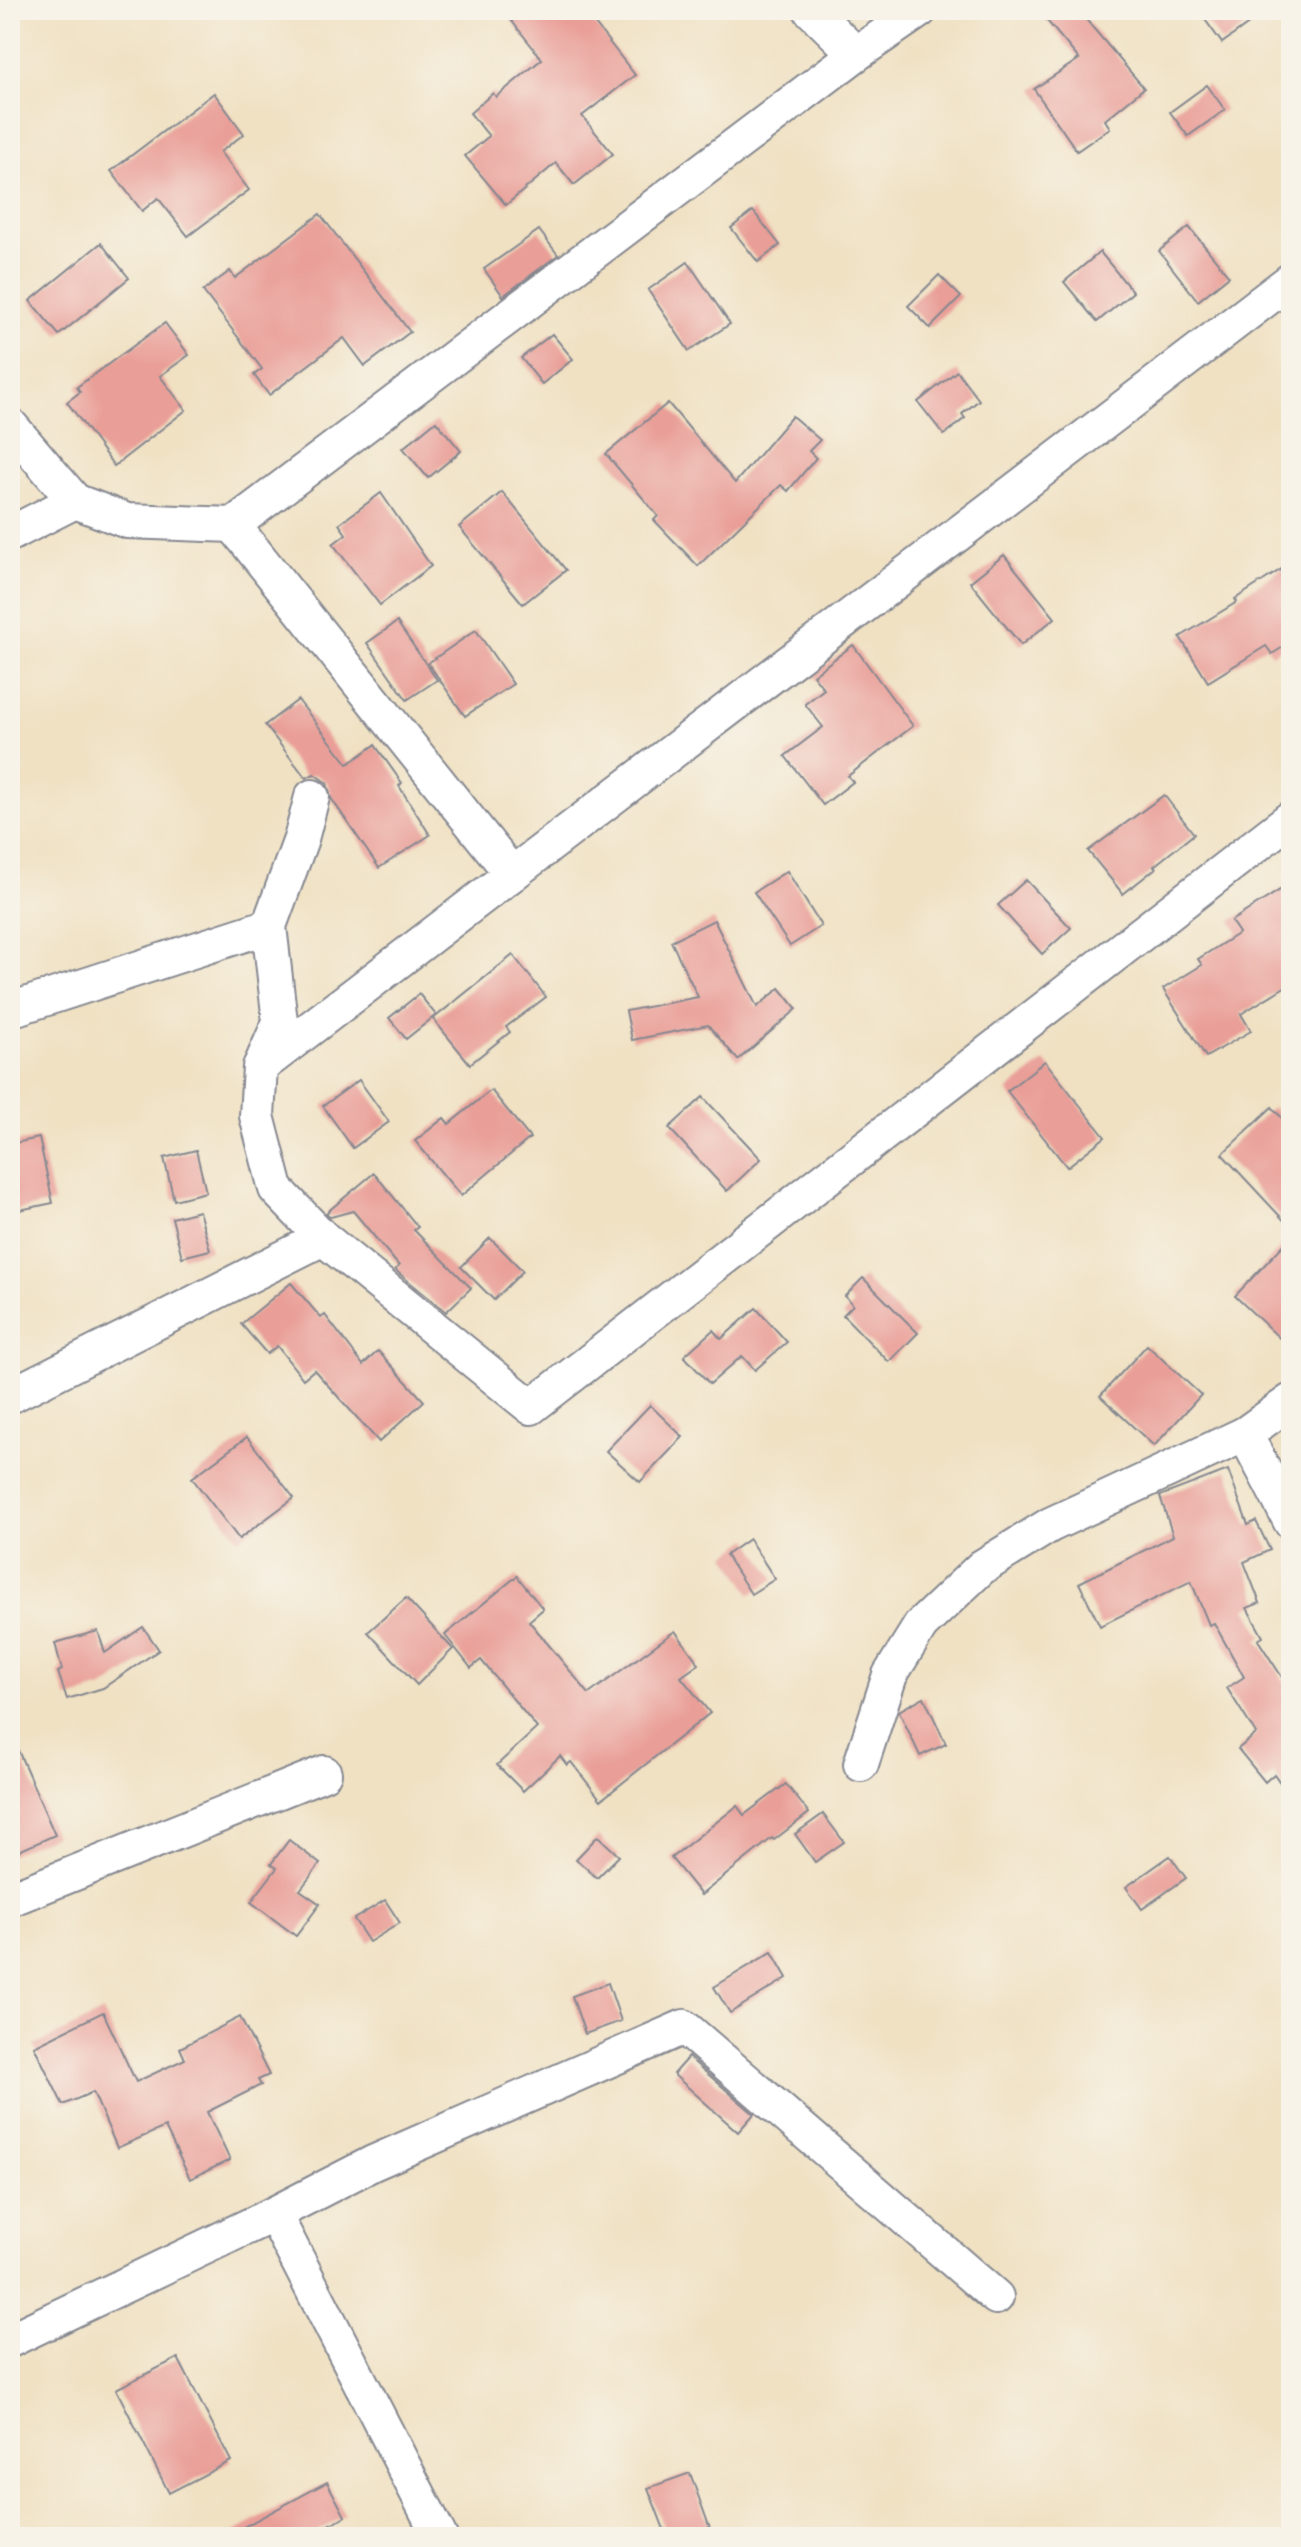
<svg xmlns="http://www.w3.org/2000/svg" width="1301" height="2547" font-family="'Libre Caslon Text',serif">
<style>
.building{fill:#e99f98}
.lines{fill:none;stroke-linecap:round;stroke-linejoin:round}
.minor-casing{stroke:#868890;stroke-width:38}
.minor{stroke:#fff;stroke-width:34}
</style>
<rect width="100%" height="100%" fill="#f7f3e8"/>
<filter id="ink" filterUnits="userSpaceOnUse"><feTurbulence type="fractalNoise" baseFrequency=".0125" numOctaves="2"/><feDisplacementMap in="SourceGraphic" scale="16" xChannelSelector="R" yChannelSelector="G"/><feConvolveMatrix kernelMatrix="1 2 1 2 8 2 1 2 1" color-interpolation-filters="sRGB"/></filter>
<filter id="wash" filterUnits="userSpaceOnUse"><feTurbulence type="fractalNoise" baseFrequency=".006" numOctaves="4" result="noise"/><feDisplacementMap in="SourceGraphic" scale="32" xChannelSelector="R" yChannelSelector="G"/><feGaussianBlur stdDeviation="1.8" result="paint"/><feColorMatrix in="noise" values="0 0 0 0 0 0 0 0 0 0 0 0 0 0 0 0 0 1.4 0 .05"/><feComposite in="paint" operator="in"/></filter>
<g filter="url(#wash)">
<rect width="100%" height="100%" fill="#f0e1c3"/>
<g id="blocks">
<g class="building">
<path d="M503,10H584L635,75L582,116L613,154L574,185L556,163L506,205L465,156L489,136L470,113L493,93L496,97L542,59Z"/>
<path d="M1038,10H1078L1144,88L1105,120L1110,128L1077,151L1034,89L1079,59Z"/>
<path d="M1198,10H1268L1222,43Z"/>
<path d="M1207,85L1225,110L1188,136L1170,112Z"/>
<path d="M214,93L244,134L220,152L249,190L188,236L158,198L142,211L111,171Z"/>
<path d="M753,211L780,245L758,262L731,228Z"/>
<path d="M320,214L410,332L365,366L344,338L269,395L254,375L262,369L203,291L230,271L235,278Z"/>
<path d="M1189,227L1229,276L1198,301L1159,251Z"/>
<path d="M539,230L558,255L503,296L484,269Z"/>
<path d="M101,243L129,278L59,335L30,301Z"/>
<path d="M1100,252L1133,292L1097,322L1064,282Z"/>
<path d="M688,262L730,324L689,351L648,290Z"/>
<path d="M939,275L961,297L930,328L908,306Z"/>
<path d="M165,323L189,355L160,376L186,410L114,466L67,402L80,392L77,387Z"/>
<path d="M552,334L573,359L542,384L521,358Z"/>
<path d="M957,371L979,400L962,414L965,418L944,435L918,402Z"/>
<path d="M668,403L735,483L792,416L820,440L809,451L816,458L788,491L781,485L698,566L654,520L658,516L606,454Z"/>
<path d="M436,421L461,451L428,478L403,448Z"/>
<path d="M502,492L566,570L523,604L459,527Z"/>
<path d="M381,493L431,566L380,605L333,544L346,534L339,524Z"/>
<path d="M1004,555L1055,618L1021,645L970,582Z"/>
<path d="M1291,563V642L1272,654L1266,646L1208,682L1180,637L1237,602L1235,599Z"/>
<path d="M397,622L437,680L407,700L367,643Z"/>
<path d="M476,630L513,684L465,716L428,663Z"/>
<path d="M853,645L913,726L848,776L853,782L823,805L785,756L823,727L805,704L824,689L813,675Z"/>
<path d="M298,700L348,764L375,745L402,783L399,786L430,835L379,868L331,798L327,783L314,774L306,778L265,725Z"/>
<path d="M1164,795L1194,834L1154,866L1156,868L1123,894L1088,851Z"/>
<path d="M787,871L821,926L790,946L754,892Z"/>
<path d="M1026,880L1071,928L1042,954L998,905Z"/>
<path d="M1291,883V983L1241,1014L1251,1031L1206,1057L1163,989L1202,965L1198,959L1239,933L1231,921Z"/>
<path d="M714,920L757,1007L780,988L797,1009L738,1060L708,1025L632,1040L626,1011L698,997L671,941Z"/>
<path d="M513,955L546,997L506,1027L510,1032L470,1064L433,1019Z"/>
<path d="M419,994L436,1015L406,1039L389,1018Z"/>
<path d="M1045,1061L1105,1137L1067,1167L1007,1091Z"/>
<path d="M359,1080L389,1122L353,1148L323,1106Z"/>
<path d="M491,1090L530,1138L461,1196L415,1141L444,1118L449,1124Z"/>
<path d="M703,1097L761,1159L727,1191L669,1128Z"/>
<path d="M1272,1107L1291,1128V1228L1222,1154Z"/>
<path d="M39,1138L53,1203L10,1212V1144Z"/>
<path d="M196,1150L206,1192L174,1200L164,1158Z"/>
<path d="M374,1173L418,1227L414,1230L471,1288L446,1312L395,1270L399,1266L353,1211L331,1217L326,1213Z"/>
<path d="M199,1211L210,1250L182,1257L172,1218Z"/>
<path d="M1291,1237V1349L1235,1296Z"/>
<path d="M490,1238L523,1271L494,1300L461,1267Z"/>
<path d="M863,1278L918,1333L889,1362L843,1315L853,1305L845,1296Z"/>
<path d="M291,1283L321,1318L325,1315L363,1365L378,1351L424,1401L379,1442L314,1370L303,1379L277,1346L267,1354L241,1324Z"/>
<path d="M756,1308L787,1342L755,1370L742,1356L710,1384L684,1356L713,1330L721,1339Z"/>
<path d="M1147,1345L1201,1395L1154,1446L1100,1396Z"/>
<path d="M650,1405L683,1437L640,1482L606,1451Z"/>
<path d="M247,1437L294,1498L239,1539L192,1478Z"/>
<path d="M1228,1470L1248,1525L1256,1521L1270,1550L1244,1562L1260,1603L1247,1608L1263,1637L1258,1640L1291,1691V1798L1274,1774L1265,1782L1238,1749L1256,1734L1227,1688L1244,1677L1214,1623L1209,1625L1191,1581L1100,1626L1079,1583L1173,1536L1160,1496Z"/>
<path d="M749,1539L775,1579L751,1594L726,1555Z"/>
<path d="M517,1576L543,1609L529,1621L589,1694L675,1631L699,1664L681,1677L710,1713L601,1800L571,1762L567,1765L560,1756L523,1791L497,1765L537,1728L481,1660L471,1668L445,1635Z"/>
<path d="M406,1598L453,1649L417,1685L368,1632Z"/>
<path d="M143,1627L159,1650L103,1688L67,1699L58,1672L62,1670L55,1643L98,1631L105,1653Z"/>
<path d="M924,1697L946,1744L920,1756L899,1711Z"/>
<path d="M10,1732L55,1835L10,1855Z"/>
<path d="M786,1784L809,1813L774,1840L772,1838L701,1895L671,1858L737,1806L744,1815Z"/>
<path d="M823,1814L844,1842L815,1862L795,1834Z"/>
<path d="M598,1836L619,1856L597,1878L576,1859Z"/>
<path d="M289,1840L320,1864L300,1890L320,1904L296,1936L251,1902L277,1868L271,1864Z"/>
<path d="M1170,1856L1186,1878L1142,1909L1126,1887Z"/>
<path d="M385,1900L400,1923L369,1942L354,1919Z"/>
<path d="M772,1952L787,1978L730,2013L714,1987Z"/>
<path d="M608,1983L621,2021L585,2034L572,1996Z"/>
<path d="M103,2012L136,2082L185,2059L180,2048L240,2017L269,2075L258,2080L261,2085L207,2112L230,2160L190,2179L165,2127L117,2148L93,2092L63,2105L34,2046Z"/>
<path d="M688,2057L754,2114L738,2132L673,2074Z"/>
<path d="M178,2358L231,2461L169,2493L116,2389Z"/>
<path d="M690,2473L713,2537H667L648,2488Z"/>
<path d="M327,2482L345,2516L308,2537H225Z"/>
</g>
</g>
</g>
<g filter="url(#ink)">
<use href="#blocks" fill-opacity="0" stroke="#868890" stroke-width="2"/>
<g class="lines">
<g class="minor-casing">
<g id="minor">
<path d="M811,10L856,54"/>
<path d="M10,425L75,501"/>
<path d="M233,525L512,874L1291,280"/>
<path d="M10,534L75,501L127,521L233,525L856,54L920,10"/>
<path d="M512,874L260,1067L257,1116L276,1189L323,1238L531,1407L1291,818"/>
<path d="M10,1010L269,926"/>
<path d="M262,1063L280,1022L269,926L301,839L312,797"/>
<path d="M10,1396L323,1238"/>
<path d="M1291,1401L1245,1434L1291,1522"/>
<path d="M861,1764L890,1675L921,1625L982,1567L1050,1525L1245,1434"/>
<path d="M10,1899L324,1773"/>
<path d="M274,2214L440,2537"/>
<path d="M10,2340L274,2214L373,2163L684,2027L996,2297"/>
</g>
</g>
<use href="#minor" class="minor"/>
</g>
</g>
<rect width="1301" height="2547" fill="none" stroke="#f7f3e8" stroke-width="40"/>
</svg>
